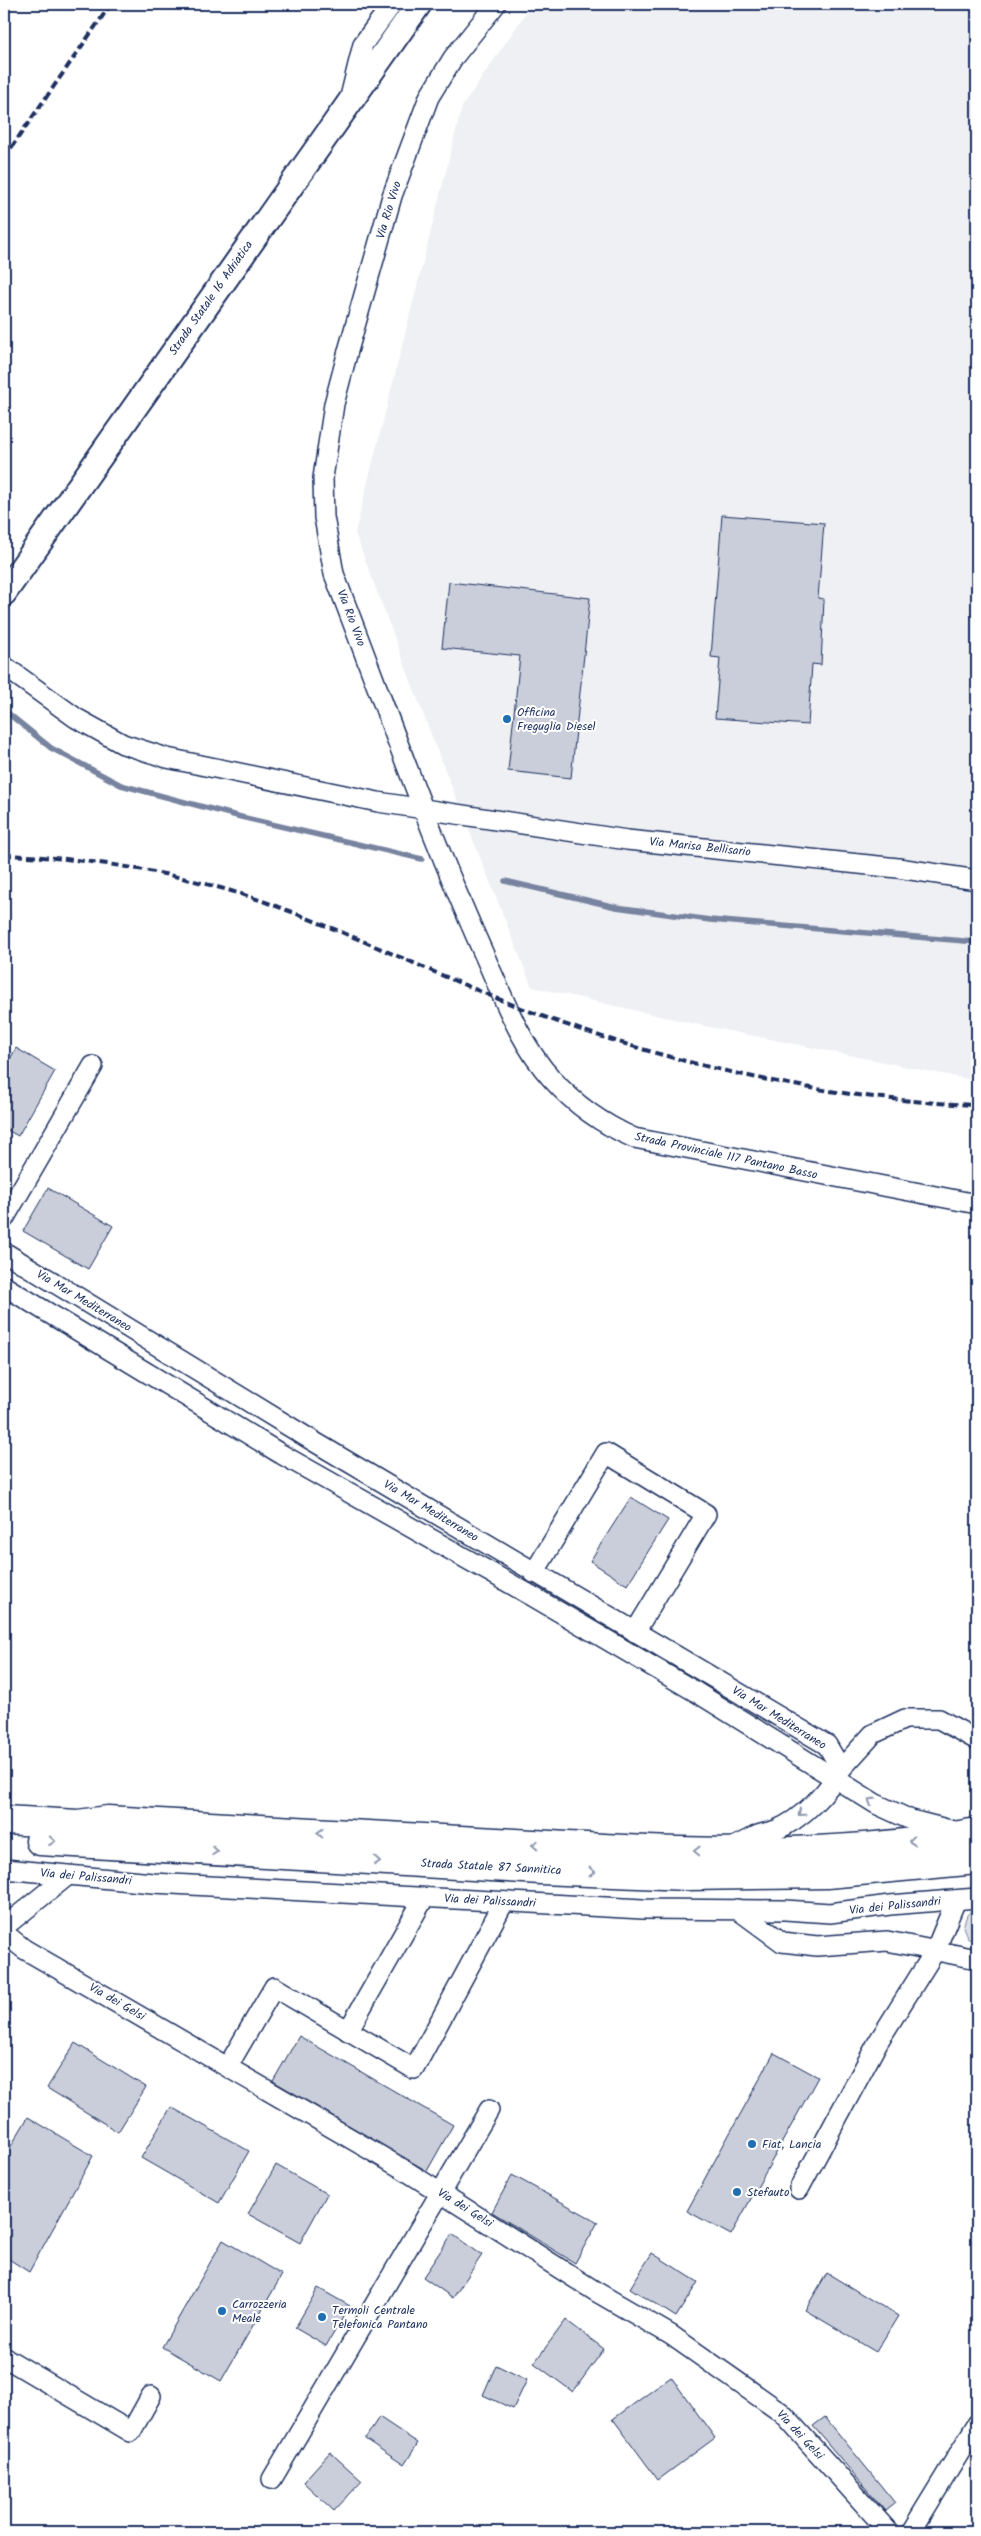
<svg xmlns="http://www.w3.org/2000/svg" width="981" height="2536" font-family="Kalam,sans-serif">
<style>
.built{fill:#eff0f4}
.green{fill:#dee1e7;stroke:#7c88a2}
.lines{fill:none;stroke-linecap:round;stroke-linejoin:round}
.stream{stroke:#77839f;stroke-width:5.5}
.building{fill:#caceda;stroke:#1b2f5e}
.minor-casing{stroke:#1b2f5e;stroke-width:22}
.major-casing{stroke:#1b2f5e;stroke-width:28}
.highway-casing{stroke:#1b2f5e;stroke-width:31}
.minor{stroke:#fff;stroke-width:19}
.major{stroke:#fff;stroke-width:24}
.highway{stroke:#fff;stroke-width:28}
.rail{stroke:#1b2f5e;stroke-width:4;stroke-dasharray:8 4;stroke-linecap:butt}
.oneway{stroke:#8d97ae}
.poi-dot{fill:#1f6fb2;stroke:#fff;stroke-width:2}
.labels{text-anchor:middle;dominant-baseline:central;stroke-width:4;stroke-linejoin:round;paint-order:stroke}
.street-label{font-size:12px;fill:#1b2f5e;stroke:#fff}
.poi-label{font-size:12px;fill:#1b2f5e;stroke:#fff;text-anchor:start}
</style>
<rect width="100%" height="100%" fill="#fff"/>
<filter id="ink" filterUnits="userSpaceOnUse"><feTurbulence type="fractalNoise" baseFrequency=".02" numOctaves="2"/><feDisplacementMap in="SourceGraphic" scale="10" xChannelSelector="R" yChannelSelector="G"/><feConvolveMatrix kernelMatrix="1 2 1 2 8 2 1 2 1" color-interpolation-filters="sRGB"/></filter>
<g filter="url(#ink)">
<path class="built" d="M532,4H977V1081L695,1024L532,987L435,745L355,533L462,107Z"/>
<path class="green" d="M977,1905V1942L968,1939L963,1927L967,1915Z"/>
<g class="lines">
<g class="stream">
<path d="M4,710L51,748L121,785L241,817L422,859"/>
<path d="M505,881L616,907L710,920L977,942"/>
</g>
</g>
<g class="building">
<path d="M722,515L824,523L818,598L824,599L821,665L812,664L808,725L715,718L720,658L711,657Z"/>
<path d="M449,582L590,598L571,778L508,771L520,656L442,648Z"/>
<path d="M16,1048L55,1071L18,1136L4,1128V1070Z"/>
<path d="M48,1188L113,1226L88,1269L23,1231Z"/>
<path d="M631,1497L668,1520L627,1585L590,1561Z"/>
<path d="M299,2036L453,2125L427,2171L273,2081Z"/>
<path d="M75,2043L146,2087L118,2132L47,2088Z"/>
<path d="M774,2053L818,2077L731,2235L687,2211Z"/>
<path d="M171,2107L249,2151L219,2203L141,2158Z"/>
<path d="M28,2117L93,2156L29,2272L4,2256V2158Z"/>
<path d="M276,2165L327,2194L300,2243L248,2214Z"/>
<path d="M512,2175L598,2222L575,2263L492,2212Z"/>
<path d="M452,2234L482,2255L453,2298L423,2277Z"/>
<path d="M223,2240L282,2275L221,2381L162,2347Z"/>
<path d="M652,2253L698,2282L676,2317L630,2288Z"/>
<path d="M827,2273L898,2316L876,2352L805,2310Z"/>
<path d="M318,2288L350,2306L326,2346L295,2328Z"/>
<path d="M566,2320L604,2349L573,2392L534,2363Z"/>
<path d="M496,2365L527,2380L513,2409L483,2395Z"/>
<path d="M671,2377L715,2438L658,2480L613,2419Z"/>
<path d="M379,2417L418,2443L404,2465L365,2439Z"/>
<path d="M825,2417L895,2503L885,2511L813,2426Z"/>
<path d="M330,2452L362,2481L334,2511L303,2482Z"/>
</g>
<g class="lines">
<g class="minor-casing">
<g id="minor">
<path d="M496,4L453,58L429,97L392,196L348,351L334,404L323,478L324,517L334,574C383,700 427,828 482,950C502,994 519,1043 552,1079C576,1106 602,1124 634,1138L977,1204"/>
<path d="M350,97L363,44L392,4"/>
<path d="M4,666L76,718L123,744L167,758L378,802L627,840L898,868L977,880"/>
<path d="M4,1219L93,1066"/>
<path d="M4,1252L313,1441L827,1745L841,1769C827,1793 802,1819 776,1830C770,1832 764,1833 758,1835C748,1840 739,1845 729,1849"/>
<path d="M4,1286L281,1454L532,1596L696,1692L876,1804L911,1820L958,1832"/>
<path d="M534,1573L606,1453L706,1514L635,1632"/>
<path d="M841,1769L873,1734L905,1719H939L977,1740"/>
<path d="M4,1869L153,1883L643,1909L785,1910L830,1913L890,1905L977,1898"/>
<path d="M737,1909L782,1942L817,1946L887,1941L977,1959"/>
<path d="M4,1927L67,1876"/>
<path d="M4,1933L24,1949L403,2169L595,2291L671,2335L782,2413L889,2532"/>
<path d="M348,2031L424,1898"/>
<path d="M228,2066L274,1987L414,2069L504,1902"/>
<path d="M799,2189L878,2042L935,1951L956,1900"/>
<path d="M4,2357L131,2432L151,2396"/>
<path d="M272,2479L489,2110"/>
<path d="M911,2532L977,2424"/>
</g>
</g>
<g class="major-casing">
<path id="major" d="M4,593L419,4"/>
</g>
<g class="highway-casing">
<g id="highway">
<path d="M4,1820L78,1824L108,1820C244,1828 379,1836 515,1843C668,1852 825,1861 977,1832"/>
<path d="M40,1841L541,1870L687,1876L827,1874L977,1860"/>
</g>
</g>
<use href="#minor" class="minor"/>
<use href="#major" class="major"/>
<use href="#highway" class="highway"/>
<g class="rail">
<path d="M4,158L111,4"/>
<path d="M4,855C93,858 183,873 268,903C363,938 455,984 550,1019C686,1068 833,1100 977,1105"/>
</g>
</g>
<defs><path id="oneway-chevron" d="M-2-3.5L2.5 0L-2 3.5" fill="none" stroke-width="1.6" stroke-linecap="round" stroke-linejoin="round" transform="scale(1.25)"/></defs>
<g class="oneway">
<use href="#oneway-chevron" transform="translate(871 1801) rotate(-149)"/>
<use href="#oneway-chevron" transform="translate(801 1813) rotate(140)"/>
<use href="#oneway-chevron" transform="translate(320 1833) rotate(-177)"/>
<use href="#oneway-chevron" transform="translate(52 1841) rotate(4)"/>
<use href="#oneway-chevron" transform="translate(912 1841) rotate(173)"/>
<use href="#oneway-chevron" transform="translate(535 1845) rotate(-177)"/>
<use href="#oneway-chevron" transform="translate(215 1851) rotate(3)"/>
<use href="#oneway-chevron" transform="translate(697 1851) rotate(-179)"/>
<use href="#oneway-chevron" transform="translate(377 1861) rotate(3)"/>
<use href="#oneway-chevron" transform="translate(592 1872) rotate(2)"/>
</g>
</g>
<g class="poi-dot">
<circle cx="507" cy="719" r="5"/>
<circle cx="752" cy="2144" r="5"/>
<circle cx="737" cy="2192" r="5"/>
<circle cx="222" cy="2311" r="5"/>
<circle cx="322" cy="2317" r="5"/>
</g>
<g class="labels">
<g class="street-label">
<text transform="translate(389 210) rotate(-73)">Via Rio Vivo</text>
<text transform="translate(211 298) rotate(-55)">Strada Statale 16 Adriatica</text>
<text transform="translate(351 618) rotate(69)">Via Rio Vivo</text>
<text transform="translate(700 847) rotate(6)">Via Marisa Bellisario</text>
<text transform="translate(726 1156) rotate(12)">Strada Provinciale 117 Pantano Basso</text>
<text transform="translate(84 1301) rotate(31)">Via Mar Mediterraneo</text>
<text transform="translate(431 1511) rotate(31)">Via Mar Mediterraneo</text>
<text transform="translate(779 1718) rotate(32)">Via Mar Mediterraneo</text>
<text transform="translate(491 1867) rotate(3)">Strada Statale 87 Sannitica</text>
<text transform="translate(86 1877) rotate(5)">Via dei Palissandri</text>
<text transform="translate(490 1901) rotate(3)">Via dei Palissandri</text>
<text transform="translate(895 1906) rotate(-6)">Via dei Palissandri</text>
<text transform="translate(117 2002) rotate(30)">Via dei Gelsi</text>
<text transform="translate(465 2208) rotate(32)">Via dei Gelsi</text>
<text transform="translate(800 2435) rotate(47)">Via dei Gelsi</text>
</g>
<g class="poi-label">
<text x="517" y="712">Officina<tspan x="517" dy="14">Freguglia Diesel</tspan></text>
<text x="762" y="2144">Fiat, Lancia</text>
<text x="747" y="2192">Stefauto</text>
<text x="232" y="2304">Carrozzeria<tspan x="232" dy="14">Meale</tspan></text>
<text x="332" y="2310">Termoli Centrale<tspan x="332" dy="14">Telefonica Pantano</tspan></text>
</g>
</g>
<rect width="981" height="2536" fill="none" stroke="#fff" stroke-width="20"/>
<rect x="10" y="10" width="961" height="2516" fill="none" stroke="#1b2f5e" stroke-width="2" filter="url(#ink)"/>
</svg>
